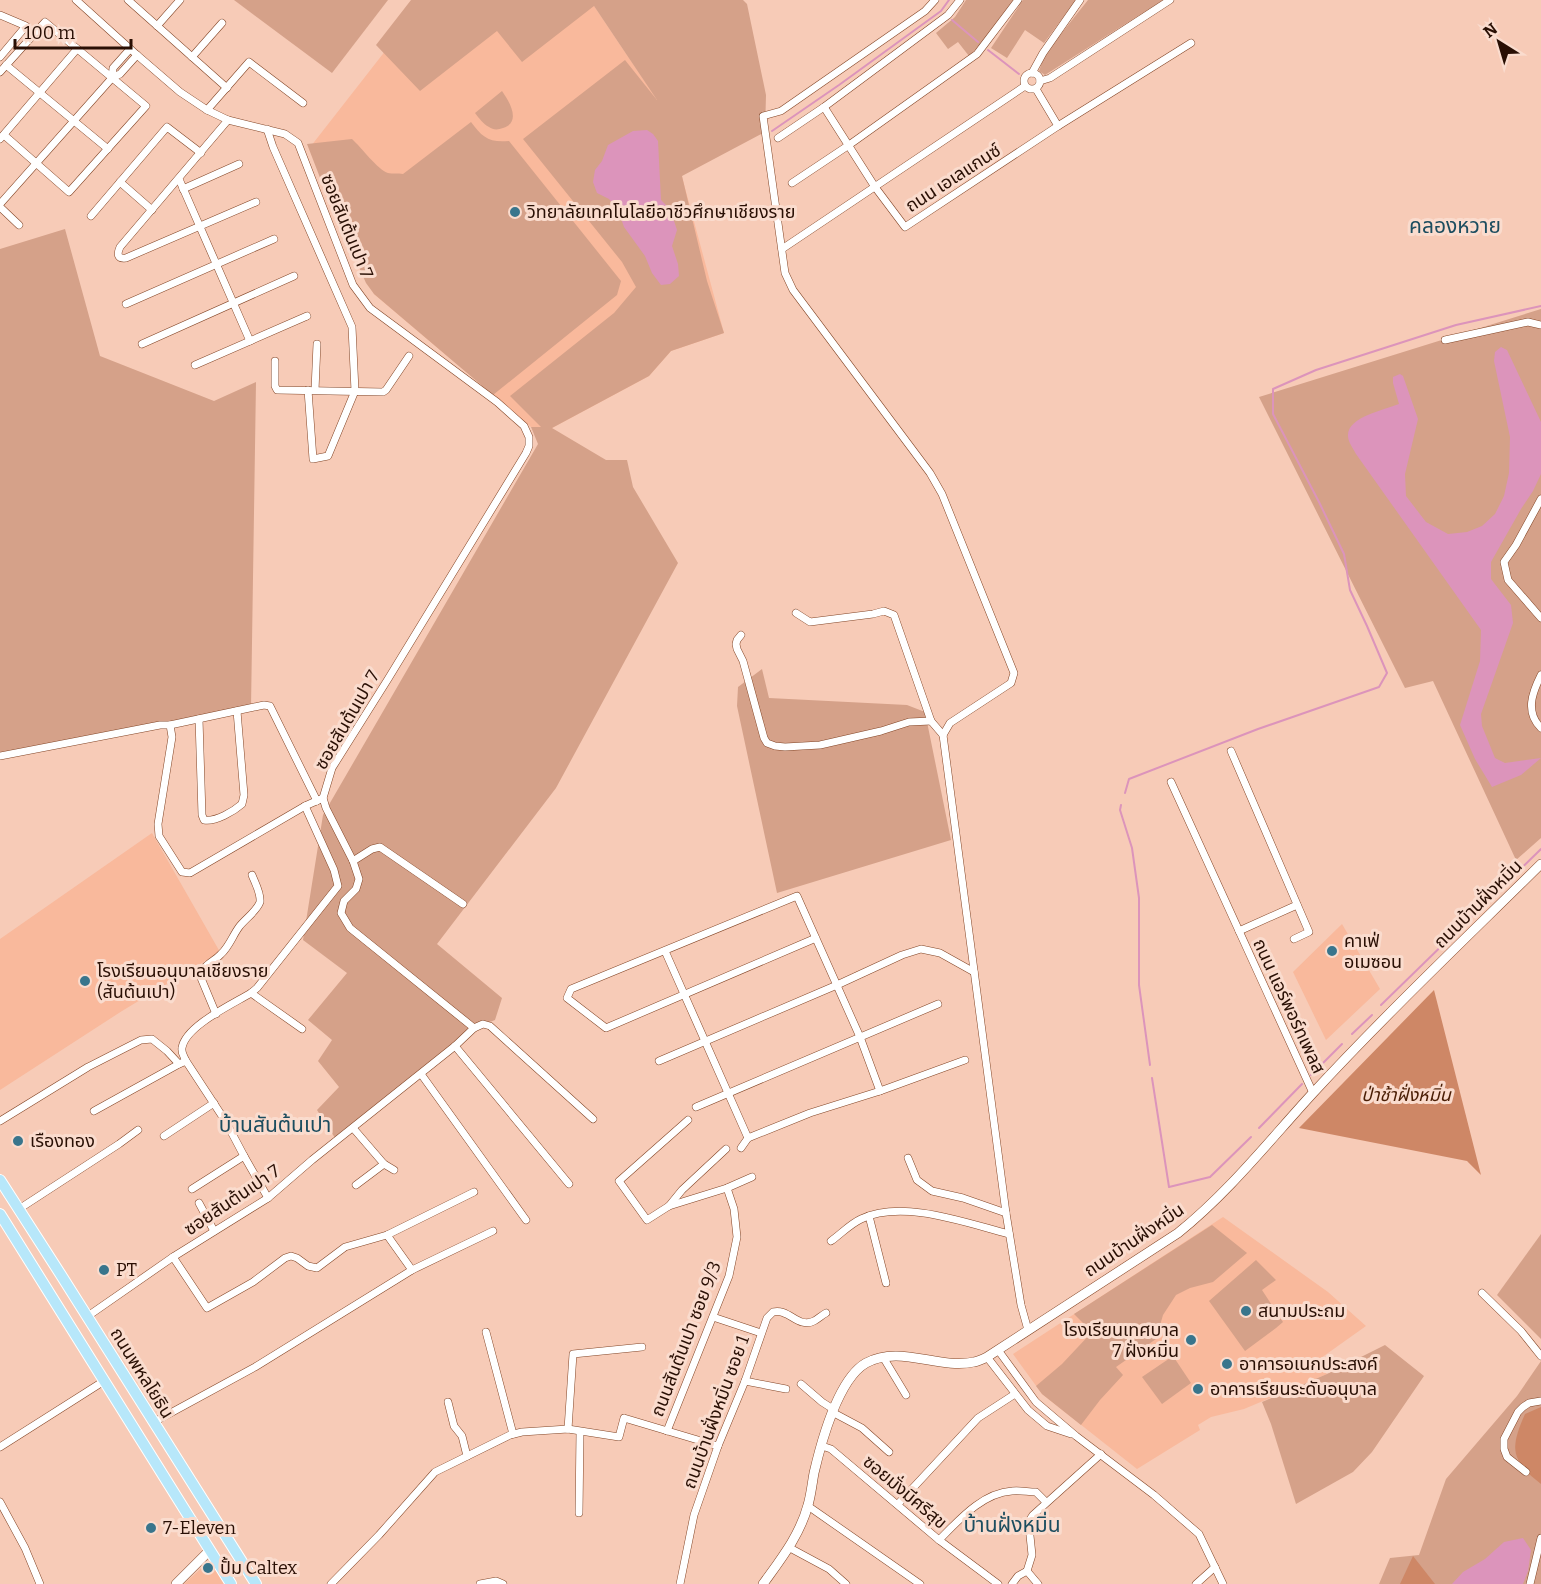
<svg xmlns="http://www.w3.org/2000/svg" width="1541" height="1584" font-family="Bitter,'Noto Sans Thai',serif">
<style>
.built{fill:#f9b99c}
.green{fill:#d5a189}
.forest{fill:#ce8766}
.water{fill:#dc94bb}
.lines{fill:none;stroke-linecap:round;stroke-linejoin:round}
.stream{stroke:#dc94bb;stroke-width:2}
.street-casing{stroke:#834526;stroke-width:8}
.secondary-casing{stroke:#834526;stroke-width:10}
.primary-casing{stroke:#fff;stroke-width:12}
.street{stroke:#fff;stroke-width:7}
.secondary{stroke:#fff;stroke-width:9}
.primary{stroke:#b7e7fa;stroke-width:10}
.poi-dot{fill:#39758c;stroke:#fadcce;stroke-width:2}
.labels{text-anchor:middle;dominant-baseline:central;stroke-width:6;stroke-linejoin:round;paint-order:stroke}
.street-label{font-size:18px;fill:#290f04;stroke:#fadcce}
.poi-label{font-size:18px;fill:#290f04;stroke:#fadcce;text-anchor:start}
.park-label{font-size:18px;font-style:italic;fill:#4a1d04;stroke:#fadcce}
.quarter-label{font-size:21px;fill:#1c4d5f;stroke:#fadcce}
</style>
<rect width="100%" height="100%" fill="#f7cbb7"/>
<g class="built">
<path d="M425,0H590L664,110L724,333L671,351L649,376L552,428L531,427L374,294L311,146Z"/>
<path d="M152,833L220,952L122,1011L0,1090V939Z"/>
<path d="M1342,924L1380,989L1326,1040L1293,972Z"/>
<path d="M1223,1217L1328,1292L1366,1326L1314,1363L1327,1374L1244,1409L1211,1417L1198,1425L1200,1430L1137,1469L1042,1394L1013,1354Z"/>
<path d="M209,1561L226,1584H184Z"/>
</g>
<g class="green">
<path d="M234,0H388L332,73Z"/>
<path d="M411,0H743L747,4L766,95L765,132L682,176L707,281L724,333L671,351L649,376L552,428L606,460H627L633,487L678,563L556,788L437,944L502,998L495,1020L474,1028L337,1141L317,1110L339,1087L318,1061L332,1040L308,1020L347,973L303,940L323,815L538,444L531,427H541L510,396L614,313L636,287L622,262L523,139L625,60L657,100L594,6L522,62L497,31L420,91L376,45Z"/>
<path d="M966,0H1014L982,42L969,56L958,42L948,49L936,33L955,17Z"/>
<path d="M1023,0H1076L1044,43L1025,30L1007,58L991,48Z"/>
<path d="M1088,0H1163L1045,75L1039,71L1045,54Z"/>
<path d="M502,91C509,101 522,122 503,128C498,130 493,130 489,127C483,124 479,118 475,113Z"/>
<path d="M471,122C482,137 489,143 509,141L621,281L617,295L493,395L374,294L366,283L324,188L307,144L352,139C361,147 378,170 388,173C392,174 398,173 403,174Z"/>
<path d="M65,229L100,356L214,401L256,382L251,708L0,756V249Z"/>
<path d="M1541,309V838L1516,860L1433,681L1405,688L1259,397Z"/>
<path d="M762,669L769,698L907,705L925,712L951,840L777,893L737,706L738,687Z"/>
<path d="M1212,1225L1247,1253L1213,1282L1190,1288L1176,1295L1163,1315L1156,1339L1116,1367L1123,1375L1100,1400L1081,1425L1042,1394L1036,1386L1062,1364L1092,1332L1074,1314Z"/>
<path d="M1541,1234V1339L1497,1295Z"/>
<path d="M1256,1260L1276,1280L1262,1290L1283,1322L1276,1328L1245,1351L1209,1301Z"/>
<path d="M1385,1345L1424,1376L1372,1452L1353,1472L1296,1504L1271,1424L1262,1402L1327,1374Z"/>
<path d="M1173,1356L1191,1383L1162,1404L1142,1377Z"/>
<path d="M1541,1361V1584H1379L1390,1558L1419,1555L1446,1479L1517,1396Z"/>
</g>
<g class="forest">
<path d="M1434,990L1481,1175L1467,1161L1299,1128Z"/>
<path d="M1541,1407V1484C1510,1460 1510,1448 1525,1414Z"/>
<path d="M1413,1556L1435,1584H1400Z"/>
</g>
<g class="water">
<path d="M647,130L653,134L658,141L661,200L670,209L677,230L672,246L678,264L679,276L670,284L661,285L652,273L645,256L624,227L618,210L609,199L597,193L593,182L595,170L602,161L608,145L633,131Z"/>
<path d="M1501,347L1507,350L1541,422V474L1533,491L1521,509L1491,562V579L1511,605L1513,623L1481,714L1482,726L1495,758L1505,763L1541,758L1521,775L1492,787L1475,759L1460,725L1480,661L1481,630L1356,454C1353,448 1348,442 1348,436C1347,417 1384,410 1399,404L1393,383V377L1400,374L1403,376L1418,419L1405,474L1406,496L1426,522L1448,534L1467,532L1482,526L1495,514L1504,496L1509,473L1510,437L1494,361L1495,352Z"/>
<path d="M1523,1538L1531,1550L1528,1571L1523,1584H1452L1463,1572L1485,1559L1504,1542Z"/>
</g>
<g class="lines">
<g class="stream">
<path d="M952,20L978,42"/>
<path d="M988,50L1019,74"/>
<path d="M772,131L839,85L941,11L949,0"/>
<path d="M1125,793L1129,779L1258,729L1379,687L1387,673L1367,626L1350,590L1344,554L1319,502L1273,414V389L1316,370L1456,325L1541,306"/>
<path d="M1121,805L1120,810L1132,848L1139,898V985L1150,1065"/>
<path d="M1381,1005L1541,849"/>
<path d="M1352,1034L1372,1015"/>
<path d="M1311,1075L1342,1044"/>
<path d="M1152,1078L1169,1187L1210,1177L1251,1137"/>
<path d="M1259,1128L1302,1084"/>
</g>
<g class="street-casing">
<g id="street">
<path d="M76,0L137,55L180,92L207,110L228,120L285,134L298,143L353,285L370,308L497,402L524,426L529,437V446L526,453L388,679L332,768L323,798L326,808L353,861L359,879L356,889L344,901L341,913L350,928L474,1028L455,1046L312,1160L268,1198L173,1257L88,1316"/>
<path d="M128,0L227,88"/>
<path d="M935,0L925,11L781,111L763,116L785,273L793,290L930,473L942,494L1014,673L1011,683L950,723L943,735L1006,1213L1021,1305L1028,1330"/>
<path d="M0,15L26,26L0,57"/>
<path d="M157,26L180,0"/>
<path d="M192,57L222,23"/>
<path d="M6,65L108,149"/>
<path d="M0,72L45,22L146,106L69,192L4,135"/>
<circle cx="1032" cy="81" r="8"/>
<path d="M1032,73L1043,53L1080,0"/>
<path d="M112,78L113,68L130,49"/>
<path d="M1040,81L1050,78L1170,0"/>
<path d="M1036,89L1058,126"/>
<path d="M824,107L875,187L905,227L1058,126L1191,43"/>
<path d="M207,110L249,62L303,103"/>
<path d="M228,120L120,247C117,254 117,259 126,258L256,202"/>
<path d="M267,129L273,147L352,327L355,391L328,456L313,459L308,390"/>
<path d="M778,138L824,107L948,15L960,0"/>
<path d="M0,139L77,49"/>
<path d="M179,179L250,341"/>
<path d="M120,182L152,210"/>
<path d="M792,183L849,145L977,54L1018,0"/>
<path d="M183,189L239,164"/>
<path d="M0,204L112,78L120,74L137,55"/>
<path d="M0,207L19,225"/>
<path d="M91,216L167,127L201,153"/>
<path d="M782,249L1025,86"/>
<path d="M126,304L274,239"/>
<path d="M1445,340L1528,322L1541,325"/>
<path d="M142,344L294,276"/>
<path d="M275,361V386L277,390L383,392L386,390L409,356"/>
<path d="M195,365L307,316"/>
<path d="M315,390L317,344"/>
<path d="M1541,499L1516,545L1504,562L1508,580L1541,618"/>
<path d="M796,613L810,622L873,614L884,611L894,615L931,721L943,735"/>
<path d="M741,635L737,640L736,644L737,649L743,661L764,738L767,743L775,746L785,747L820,745L881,731L909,722L931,721"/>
<path d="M1541,675C1532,693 1525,712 1541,728"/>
<path d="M199,719L202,815L204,820C216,822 234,811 242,804L244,795L237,711"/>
<path d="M170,725L264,705L270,706L317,801"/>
<path d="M1231,751L1309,932L1294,939"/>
<path d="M0,756L160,725H170L172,737L158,824L159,836L182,872L190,873L305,806L323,798"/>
<path d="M1171,782L1313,1093"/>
<path d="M353,861L372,849L380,847L463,904"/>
<path d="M1239,931L1297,905"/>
<path d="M816,938L606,1028L567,998L571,989L797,896L860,1037L880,1091"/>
<path d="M665,951L748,1138"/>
<path d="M251,993L302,1029"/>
<path d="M216,1014L201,978C202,964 213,963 221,954C229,947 233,935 239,927C245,919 257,911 260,902C261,893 255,883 252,875"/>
<path d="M474,1028L483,1024L490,1026L593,1119"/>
<path d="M455,1046L569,1184"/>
<path d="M659,1061L837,985L902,955L921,949L940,953L974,972"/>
<path d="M421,1074L526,1220"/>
<path d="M696,1107L938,1004"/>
<path d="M94,1111L179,1064"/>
<path d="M688,1120L619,1181L647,1220L669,1206L727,1188L752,1177"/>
<path d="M0,1121L88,1067L141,1040L152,1039L167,1051L179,1064L186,1061"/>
<path d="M353,1128L384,1164L394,1170"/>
<path d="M164,1136L214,1103"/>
<path d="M741,1148L748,1138L810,1113L880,1091L965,1060"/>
<path d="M908,1158L917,1180L932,1191L963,1198L1006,1213"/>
<path d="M356,1185L384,1164"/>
<path d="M192,1189L244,1156"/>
<path d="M268,1198L244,1156L226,1122L186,1061C184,1056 181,1053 182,1048C185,1026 233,1004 251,993L257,988L338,886L334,870L305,806"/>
<path d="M199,1203L214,1231"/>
<path d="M669,1206L682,1190L726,1149"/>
<path d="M19,1209L119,1144L138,1130"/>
<path d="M869,1216L886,1283"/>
<path d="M387,1235L412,1270"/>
<path d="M831,1241C841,1234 850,1224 861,1219C903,1199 966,1223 1009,1234"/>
<path d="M173,1257L207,1308L253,1282L285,1258L291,1256L297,1258L308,1266L317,1268L345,1247L387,1235L474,1192"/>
<path d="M1482,1293L1521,1331L1541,1356"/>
<path d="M713,1317L761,1333"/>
<path d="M486,1332L513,1434"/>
<path d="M998,1350L1036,1402L1076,1436L1154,1495L1199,1534L1223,1584"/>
<path d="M883,1357L906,1395"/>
<path d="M987,1357L1028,1410L1047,1426L1071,1434"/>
<path d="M745,1381L786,1389"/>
<path d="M801,1384L822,1402L833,1409"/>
<path d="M448,1402L454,1426L462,1436L467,1456"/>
<path d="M832,1412L862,1428L889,1452"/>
<path d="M154,1422L255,1367L412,1270L493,1231"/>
<path d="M568,1429L573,1354L642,1347"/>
<path d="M667,1431L729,1276L737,1237L734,1209L727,1188"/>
<path d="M822,1446L831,1449L939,1540L998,1584"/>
<path d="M0,1447L104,1381"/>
<path d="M1526,1472L1507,1457L1504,1449V1439L1518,1412L1523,1407L1529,1403L1541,1401"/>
<path d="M0,1502L25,1548L40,1584"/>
<path d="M898,1504L978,1418L1015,1394"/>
<path d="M808,1506L920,1584"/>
<path d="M579,1513L580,1432"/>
<path d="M939,1540C959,1520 982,1493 1012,1491C1020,1490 1028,1492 1036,1492L1046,1502"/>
<path d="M790,1548L829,1569L846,1584"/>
<path d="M331,1584L379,1535L435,1472L510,1435L522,1432L568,1429L619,1437L624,1418L718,1446"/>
<path d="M480,1584L496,1581L503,1584"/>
<path d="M680,1584L694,1515L718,1446L745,1381L767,1318L773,1312C789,1308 798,1329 814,1321C818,1319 822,1315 826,1313"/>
<path d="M1012,1584L1018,1576L1027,1571"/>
<path d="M1038,1584L1027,1571L1032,1555L1029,1526V1521L1033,1515L1101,1454"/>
<path d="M1196,1584L1215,1567"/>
<path d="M1530,1584L1541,1538"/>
</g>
</g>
<g class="secondary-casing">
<g id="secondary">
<path d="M176,1584L210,1550"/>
<path d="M763,1584C781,1559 800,1535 808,1505C811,1495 812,1484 814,1473C821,1443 838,1379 866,1363C900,1344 939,1370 974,1362C979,1361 983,1359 987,1357L1178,1233C1229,1192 1269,1141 1313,1093C1386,1014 1464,940 1541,864"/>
</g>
</g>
<g class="primary-casing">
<g id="primary">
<path d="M0,1180L61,1275L256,1584"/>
<path d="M0,1214L231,1584"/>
</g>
</g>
<use href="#street" class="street"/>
<use href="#secondary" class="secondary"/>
<use href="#primary" class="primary"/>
</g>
<g class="poi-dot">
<circle cx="515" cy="212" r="6"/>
<circle cx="1332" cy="951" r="6"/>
<circle cx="85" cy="981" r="6"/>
<circle cx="18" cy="1141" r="6"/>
<circle cx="104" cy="1270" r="6"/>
<circle cx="1246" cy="1311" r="6"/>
<circle cx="1191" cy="1340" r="6"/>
<circle cx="1227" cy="1364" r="6"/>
<circle cx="1198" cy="1389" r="6"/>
<circle cx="151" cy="1528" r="6"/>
<circle cx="208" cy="1568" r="6"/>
</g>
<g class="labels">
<g class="street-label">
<text transform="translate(953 178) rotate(-33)">ถนน เอเลแกนซ์</text>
<text transform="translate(347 226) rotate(68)">ซอยสันต้นเปา 7</text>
<text transform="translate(347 720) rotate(-60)">ซอยสันต้นเปา 7</text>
<text transform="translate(1478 904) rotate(-45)">ถนนบ้านฝั่งหมิ่น</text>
<text transform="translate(1289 1006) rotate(65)">ถนน แอร์พอร์ทเพลส</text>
<text transform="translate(232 1200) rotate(-34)">ซอยสันต้นเปา 7</text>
<text transform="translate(1134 1240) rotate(-34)">ถนนบ้านฝั่งหมิ่น</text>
<text transform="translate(686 1339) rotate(-69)">ถนนสันต้นเปา ซอย 9/3</text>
<text transform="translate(142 1373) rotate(58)">ถนนพหลโยธิน</text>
<text transform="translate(716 1412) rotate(-70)">ถนนบ้านฝั่งหมิ่น ซอย 1</text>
<text transform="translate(905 1492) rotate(40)">ซอยมั่งมีศรีสุข</text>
</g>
<g class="poi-label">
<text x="527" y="212">วิทยาลัยเทคโนโลยีอาชีวศึกษาเชียงราย</text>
<text x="1344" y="941">คาเฟ่<tspan x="1344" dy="21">อเมซอน</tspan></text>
<text x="97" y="971">โรงเรียนอนุบาลเชียงราย<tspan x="97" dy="21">(สันต้นเปา)</tspan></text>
<text x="30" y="1141">เรืองทอง</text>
<text x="116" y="1270">PT</text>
<text x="1258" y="1311">สนามประถม</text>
<text x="1179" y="1330" text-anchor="end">โรงเรียนเทศบาล<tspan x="1179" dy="21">7 ฝั่งหมิ่น</tspan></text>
<text x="1239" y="1364">อาคารอเนกประสงค์</text>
<text x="1210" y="1389">อาคารเรียนระดับอนุบาล</text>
<text x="163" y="1528">7-Eleven</text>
<text x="220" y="1568">ปั้ม Caltex</text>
</g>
<g class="park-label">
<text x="1406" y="1095">ป่าช้าฝั่งหมิ่น</text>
</g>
<g class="quarter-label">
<text x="1455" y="226">คลองหวาย</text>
<text x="275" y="1125">บ้านสันต้นเปา</text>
<text x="1012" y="1525">บ้านฝั่งหมิ่น</text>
</g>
</g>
<g transform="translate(1499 42) rotate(323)" stroke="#fadcce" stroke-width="4.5" paint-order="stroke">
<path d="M0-4.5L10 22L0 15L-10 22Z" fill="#290f04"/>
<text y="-9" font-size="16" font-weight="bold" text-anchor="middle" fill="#290f04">N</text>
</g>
<path d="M15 39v9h116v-9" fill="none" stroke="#290f04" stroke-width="3"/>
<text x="24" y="39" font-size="18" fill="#290f04" stroke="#fadcce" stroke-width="4.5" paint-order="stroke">100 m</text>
</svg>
